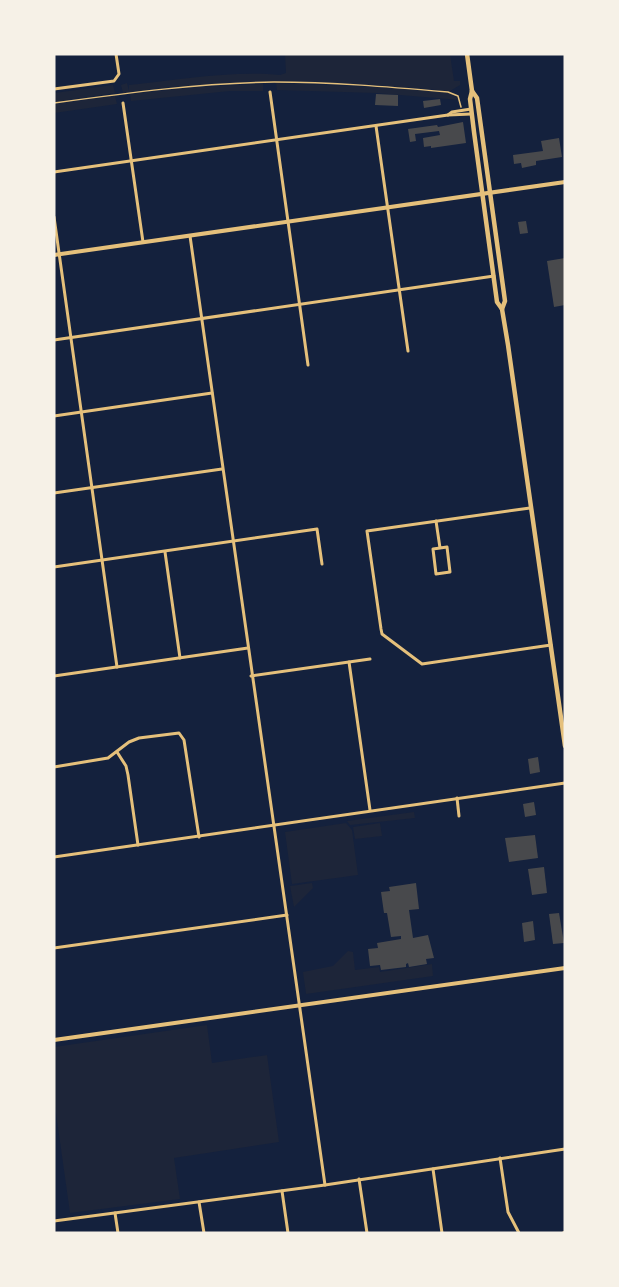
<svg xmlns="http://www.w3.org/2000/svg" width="619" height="1287" font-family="'DejaVu Sans',sans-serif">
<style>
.green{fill:#1d2539}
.building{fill:#48494c}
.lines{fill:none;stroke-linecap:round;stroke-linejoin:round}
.path{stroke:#e5c07b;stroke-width:1.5}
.minor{stroke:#e5c07b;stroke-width:3}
.tertiary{stroke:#e5c07b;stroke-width:4}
.secondary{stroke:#e5c07b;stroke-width:4}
.primary{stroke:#e5c07b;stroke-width:4.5}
</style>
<rect width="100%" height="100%" fill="#14213d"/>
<g class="green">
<path d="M285,54H450L454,81H460V85L450,91C341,81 231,77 123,93L121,85L127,83L129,91V85C174,80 235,70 280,75L286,73Z"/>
<path d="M276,83L374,87L434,91L451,93L460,100L376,93L277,90Z"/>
<path d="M263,84V91H230L131,101L130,94L198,87Z"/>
<path d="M113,85L115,93L54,102V93Z"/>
<path d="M115,96L117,104L54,113V104Z"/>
<path d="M414,812L415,818L350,825L347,821Z"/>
<path d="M346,823L352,830L358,875L292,884L285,832Z"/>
<path d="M380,823L382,836L355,839L353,827Z"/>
<path d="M312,883L313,888L294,907L290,886Z"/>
<path d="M348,951L353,952L355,970L379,967L380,972L432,964L433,976L306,994L303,972L333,966Z"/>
<path d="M207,1025L212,1063L267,1055L279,1142L174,1158L180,1199L70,1213L54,1099V1047Z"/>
</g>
<g class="building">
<path d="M376,94L398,95V106L375,105Z"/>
<path d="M440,99L441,105L424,108L423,101Z"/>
<path d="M463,122L466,143L431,148V146L424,147L423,138L440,135L439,131L415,134L416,141L410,142L408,129L437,125L438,127Z"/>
<path d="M559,138L562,157L536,161V165L522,168L521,163L514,164L513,155L543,151L541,141Z"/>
<path d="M526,221L528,233L520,234L518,222Z"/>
<path d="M565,258V305L554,307L547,261Z"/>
<path d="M538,757L540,772L530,774L528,759Z"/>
<path d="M534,802L536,815L525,817L523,804Z"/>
<path d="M535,835L538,858L509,862L505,838Z"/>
<path d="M544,867L547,893L532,895L528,869Z"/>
<path d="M416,883L419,909L409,910L413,938L428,935L434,958L426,959L427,964L409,967L408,963L406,964V967L381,970L380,965L370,966L368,949L378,948L377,943L401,939V936L391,937L387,913H384L381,892L390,891L389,887Z"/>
<path d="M559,913L564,943L553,944L549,914Z"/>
<path d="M533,921L535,940L524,942L522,923Z"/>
</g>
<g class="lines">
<path class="path" d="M54,103C127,93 200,83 274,82C332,82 390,87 448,92L458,96L461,107"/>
<g class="minor">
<path d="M54,89L114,81L119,74L116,54"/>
<path d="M270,92L308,365"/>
<path d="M123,103L143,242"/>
<path d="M448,115L452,112L471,109"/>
<path d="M376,126L408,351"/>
<path d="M54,172L448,115L471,114"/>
<path d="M54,217L117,667"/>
<path d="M190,236L325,1185"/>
<path d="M54,340L494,276"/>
<path d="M54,416L212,393"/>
<path d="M54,493L222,469"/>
<path d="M530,508L367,531L381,629L382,634L422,664L551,645"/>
<path d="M436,521L440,548L447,547L450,572L436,574L433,549L440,548"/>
<path d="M165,552L180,658"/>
<path d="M54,567L317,529L322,564"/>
<path d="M349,662L370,810"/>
<path d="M54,676L248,648"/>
<path d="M251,676L370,659"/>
<path d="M117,752L126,766L128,775L138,845"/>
<path d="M54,767L108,758L129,742L139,738L179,733L184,740L199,837"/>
<path d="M457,798L459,816"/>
<path d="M54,857L565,783"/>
<path d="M54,948L287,915"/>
<path d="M500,1158L508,1212L519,1233"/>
<path d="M433,1169L442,1233"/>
<path d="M359,1179L367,1233"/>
<path d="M282,1191L288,1233"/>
<path d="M199,1202L204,1233"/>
<path d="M115,1213L118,1233"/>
<path d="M54,1221L325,1185L565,1149"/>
<path d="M563,1233L565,1232"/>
</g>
<path class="tertiary" d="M54,255L565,182"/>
<path class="secondary" d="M54,1040L565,968"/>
<g class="primary">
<path d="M467,54L472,91L470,99L474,132L497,302L502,309L508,345L565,746"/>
<path d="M472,91L477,98L505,301L502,309"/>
</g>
</g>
<rect width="619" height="1287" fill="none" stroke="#f6f1e7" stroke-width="111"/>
</svg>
